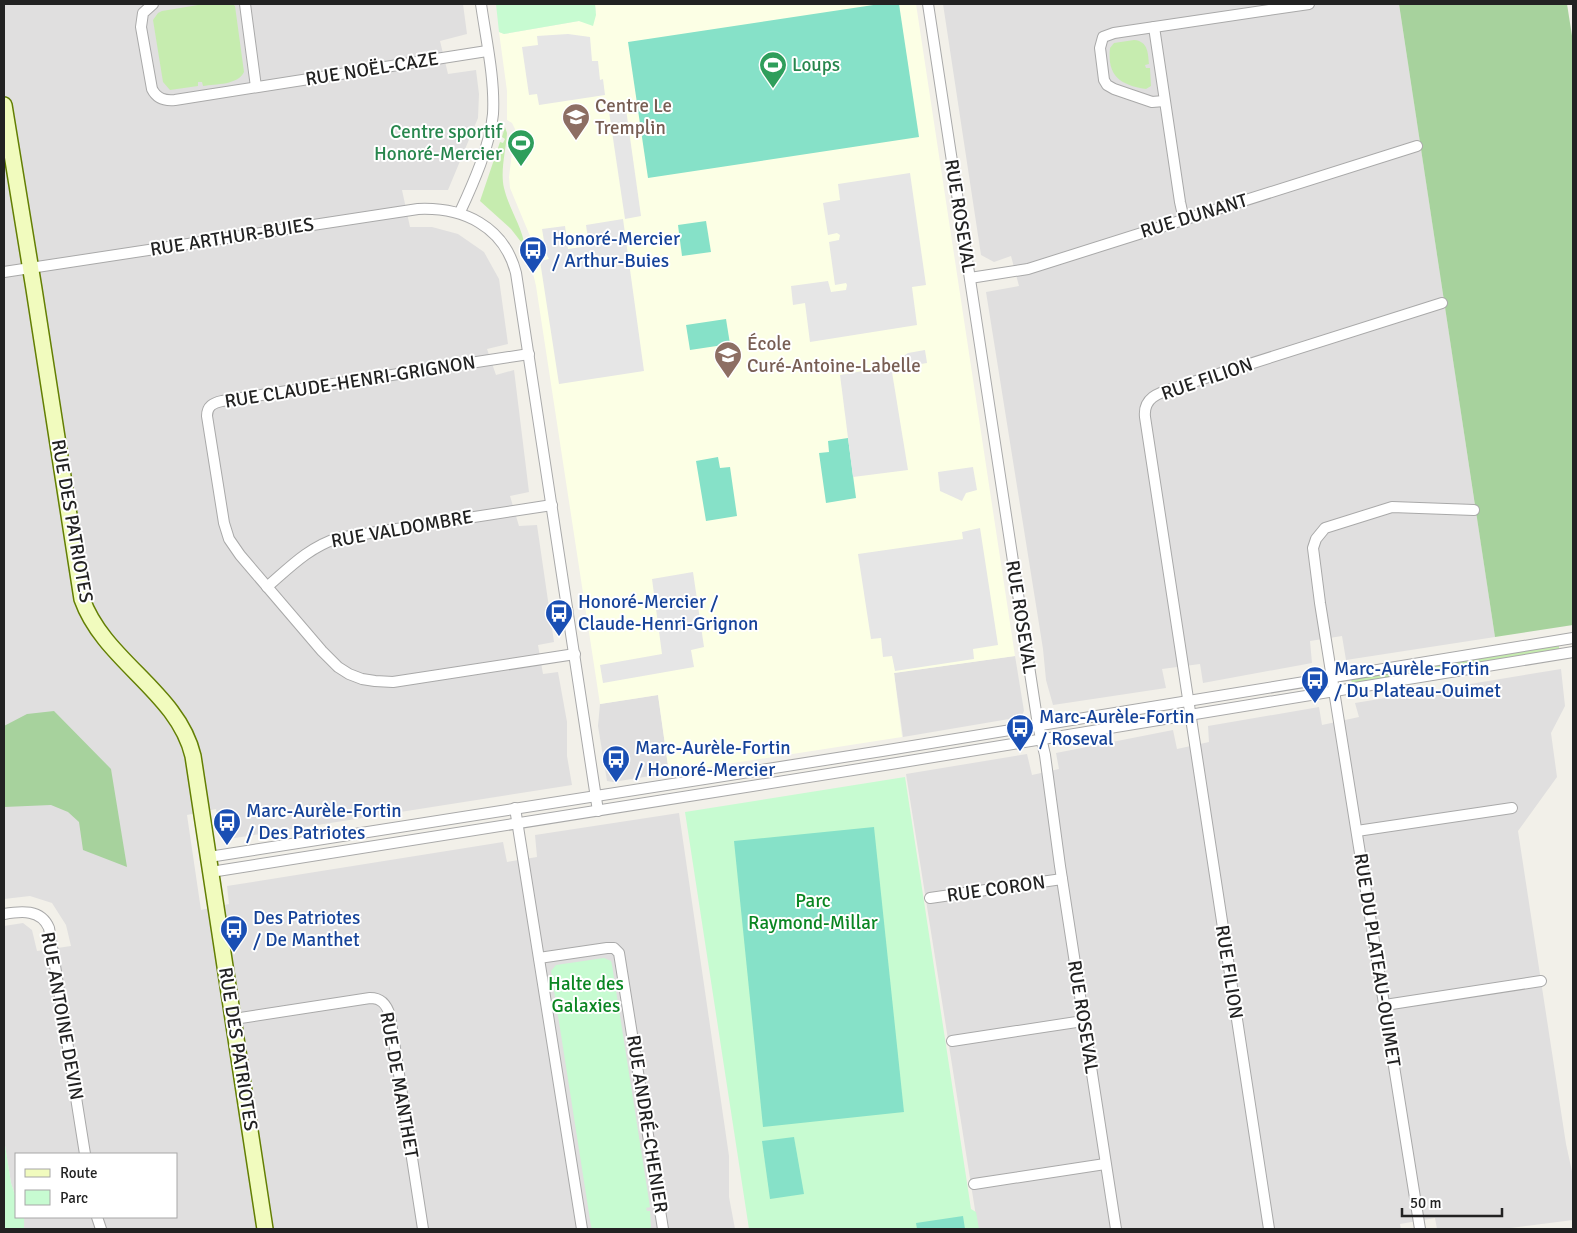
<svg xmlns="http://www.w3.org/2000/svg" width="1577" height="1233" font-family="Signika,sans-serif">
<style>
.residential{fill:#e0dfdf}
.education{fill:#fcffe5}
.grass{fill:#c6ecaf}
.forest{fill:#a7d29d}
.park{fill:#c7fbd1}
.pitch{fill:#86e1c8}
.parking{fill:#e6e6e6}
.lines{fill:none;stroke-linecap:round;stroke-linejoin:round}
.street-casing{stroke:#a9a9a9;stroke-width:12}
.secondary-casing{stroke:#637f03;stroke-width:18}
.street{stroke:#fff;stroke-width:10}
.secondary{stroke:#f1fbbe;stroke-width:15}
.labels{text-anchor:middle;dominant-baseline:central;stroke-width:4;stroke-linejoin:round;paint-order:stroke}
.leisure-label{font-size:19px;fill:#27864d;stroke:#fff;text-anchor:start}
.street-label{font-size:19px;fill:#222;stroke:#fff}
.education-label{font-size:19px;fill:#785e54;stroke:#fff;text-anchor:start}
.transit-label{font-size:19px;fill:#164399;stroke:#fff;text-anchor:start}
.park-label{font-size:19px;fill:#0a8622;stroke:#fff}
</style>
<rect width="100%" height="100%" fill="#f2f0e9"/>
<g class="residential">
<path d="M4,4H463L467,34L440,41L448,74L476,70L479,94L478,118L448,190H402L410,227H432L458,234L484,252L499,279L508,344L487,349L496,375L514,370L529,492L510,496L519,526L537,525L554,642L538,645L543,674L558,672L567,722V756L572,785L222,840L216,809L187,815L201,910L229,904L227,886L503,842L507,862L537,857L535,835L679,813L729,1156V1197L735,1229H24V1217H176V1154H16V1198L11,1183L4,1139V926L23,923L32,930L37,951L71,946L66,925L52,903L30,896L4,899Z"/>
<path d="M943,4H1399L1495,637L1346,660L1342,636L1310,641L1312,663L1203,683L1200,664L1162,669L1166,688L1053,705L1046,680L1043,649L986,292L1019,286L1011,256L994,262L981,255Z"/>
<path d="M1015,656L1024,711L1021,717L903,737L894,673Z"/>
<path d="M1561,669L1565,706L1551,733L1557,777L1518,831L1566,1144L1573,1176V1220L1503,1229H1437L1435,1218L1400,1224L1401,1229H978L906,774L1027,754L1032,775L1059,769L1056,753L1173,730L1177,749L1209,742L1208,726L1319,707L1322,725L1359,717L1355,703Z"/>
<path d="M658,695L669,773L613,782L607,781L598,726L600,704Z"/>
</g>
<path class="education" d="M595,4H916L1015,656L894,673L902,737L669,773L658,695L600,704L536,286L529,256L531,249L530,236L510,188L509,177L515,129L512,123L507,120V91L499,32L504,34L579,21L583,22L596,12Z"/>
<g class="grass">
<path d="M204,4H232L235,6L244,72C238,85 216,84 203,86L202,82H198V86L170,90L163,82L153,20L158,13L162,11Z"/>
<path d="M1134,40C1148,41 1148,53 1149,64L1145,65L1146,68H1150L1151,86L1146,89C1120,85 1107,76 1110,48L1114,43Z"/>
<path d="M505,127L507,133C506,150 500,171 504,188C509,209 522,226 525,247L511,229L480,201L500,142L503,143L505,139L502,137Z"/>
<path d="M1557,645L1559,646V649L1361,682L1353,683L1351,681L1352,679Z"/>
</g>
<g class="forest">
<path d="M1399,4H1567L1573,42V625L1495,637Z"/>
<path d="M54,711L111,769L127,867L83,850L79,822L68,812L51,805L4,807V726L27,714Z"/>
</g>
<g class="park">
<path d="M496,4H595L596,15L593,26L579,21L504,34L499,32Z"/>
<path d="M905,777L971,1209L976,1212L979,1229H749L685,812Z"/>
<path d="M604,958L611,961L612,965L650,1207L646,1208L647,1211H650L651,1227L649,1229H592L591,1226L551,971L556,965Z"/>
<path d="M4,1139L11,1183L16,1198V1217H24V1229H4Z"/>
</g>
<g class="pitch">
<path d="M880,4H899L919,137L648,178L628,42Z"/>
<path d="M706,221L711,252L682,256L678,225Z"/>
<path d="M726,319L730,344L690,350L686,325Z"/>
<path d="M848,438L856,498L826,503L819,453L829,452L828,441Z"/>
<path d="M718,457L720,468L730,467L737,516L706,521L696,461Z"/>
<path d="M874,827L904,1112L763,1127L734,841Z"/>
<path d="M794,1137L804,1194L770,1199L762,1141Z"/>
<path d="M963,1216L965,1229H917L916,1223Z"/>
</g>
<g class="parking">
<path d="M568,34L590,37L592,61H598L600,80L603,79L605,95L539,105L537,94L529,95L522,47L538,45L537,36Z"/>
<path d="M625,102L641,216L625,219L608,105Z"/>
<path d="M910,173L926,285L912,287L917,325L810,342L805,303L793,305L791,286L828,281L831,292L846,290L847,285L846,283L835,285L829,242L839,240L840,235L837,233L828,235L823,203L840,200L838,184Z"/>
<path d="M623,219L644,371L559,384L540,261L549,259L546,253L542,229L565,226L568,249L589,246L586,225Z"/>
<path d="M925,350L927,363L903,367L902,357L908,353Z"/>
<path d="M891,366L908,470L853,477L840,375Z"/>
<path d="M973,467L977,490L966,493L962,501L940,491L938,472Z"/>
<path d="M980,528L998,645L973,649L974,659L895,671L892,656L883,657L881,638L871,639L858,554L963,539L962,532Z"/>
<path d="M693,572L704,647L691,650L694,667L603,683L600,665L662,654L652,579Z"/>
</g>
<g class="lines">
<g class="street-casing">
<g id="street">
<path d="M153,4L143,13L141,27L152,89C157,99 165,101 175,100L487,51"/>
<path d="M245,4L256,87"/>
<path d="M928,4L1038,725L1045,755L1060,866L1116,1229"/>
<path d="M1154,27L1180,202L1184,220"/>
<path d="M1164,101L1152,102L1114,89L1107,85L1104,80L1100,48L1103,37L1114,33L1309,4"/>
<path d="M460,212C473,184 490,146 493,114C495,79 486,39 481,4"/>
<path d="M4,272L418,209C463,207 504,226 516,273L598,811"/>
<path d="M970,278L1028,269L1417,146"/>
<path d="M529,354L222,401C213,403 207,406 207,416L224,523L229,539L240,555L322,651L338,667L349,674L362,679L375,681L393,682L575,654"/>
<path d="M267,587C289,568 309,547 338,538L552,505"/>
<path d="M515,808L582,1229"/>
<path d="M1357,831L1512,808"/>
<path d="M209,857L882,751L1573,638"/>
<path d="M211,872L897,763L1573,652"/>
<path d="M930,898L1062,879"/>
<path d="M4,914C21,911 41,909 49,928L85,1154"/>
<path d="M539,958L607,948H614L619,953L663,1229"/>
<path d="M1385,1005L1541,981"/>
<path d="M234,1019L370,998C382,998 387,1005 390,1016L423,1229"/>
<path d="M952,1041L1083,1021"/>
<path d="M974,1184L1105,1164"/>
<path d="M97,1217L101,1229"/>
<path d="M1269,1229L1145,417C1143,398 1158,393 1174,388L1442,303"/>
<path d="M1420,1229L1320,603L1313,548L1316,539L1325,528L1392,507L1474,510"/>
</g>
</g>
<g class="secondary-casing">
<path id="secondary" d="M4,105L34,289L82,599C104,661 178,692 193,756L265,1229"/>
</g>
<use href="#street" class="street"/>
<use href="#secondary" class="secondary"/>
</g>
<defs>
<g id="stadium-pin" transform="scale(1.4375)"><path d="M0 17L-7.5 6A9.5 9.5 0 1 1 7.5 6Z" fill="#2e9e5b" stroke="#fff"/><path d="M0-5a6.5 5 0 1 0 0 10a6.5 5 0 1 0 0-10ZM-3.5-1.8h7v3.6h-7Z" fill="#fff"/></g>
<g id="university-pin" transform="scale(1.4375)"><path d="M0 17L-7.5 6A9.5 9.5 0 1 1 7.5 6Z" fill="#8d6e63" stroke="#fff"/><path d="M0-5L7-2L0 1L-7-2ZM-4 1L0 2.5L4 1V4Q0 6-4 4Z" fill="#fff"/></g>
<g id="bus-pin" transform="scale(1.4375)"><path d="M0 17L-7.5 6A9.5 9.5 0 1 1 7.5 6Z" fill="#1a4fb4" stroke="#fff"/><path d="M-5-6H5V4H4V6H2V4H-2V6H-4V4H-5ZM-3.5-4V0h7V-4ZM-3.5 1.2v1.5H-2V1.2ZM2 1.2v1.5H3.5V1.2Z" fill="#fff"/></g>
<g id="school-pin" transform="scale(1.4375)"><path d="M0 17L-7.5 6A9.5 9.5 0 1 1 7.5 6Z" fill="#8d6e63" stroke="#fff"/><path d="M0-5L7-2L0 1L-7-2ZM-4 1L0 2.5L4 1V4Q0 6-4 4Z" fill="#fff"/></g>
</defs>
<g fill-rule="evenodd">
<use href="#stadium-pin" x="773" y="65"/>
<use href="#university-pin" x="576" y="117"/>
<use href="#stadium-pin" x="521" y="143"/>
<use href="#bus-pin" x="533" y="250"/>
<use href="#school-pin" x="728" y="355"/>
<use href="#bus-pin" x="559" y="613"/>
<use href="#bus-pin" x="1315" y="680"/>
<use href="#bus-pin" x="1020" y="728"/>
<use href="#bus-pin" x="616" y="759"/>
<use href="#bus-pin" x="227" y="822"/>
<use href="#bus-pin" x="234" y="929"/>
</g>
<g class="labels">
<g class="leisure-label">
<text x="792" y="65">Loups</text>
<text x="502" y="132" text-anchor="end">Centre sportif<tspan x="502" dy="22">Honoré-Mercier</tspan></text>
</g>
<g class="street-label">
<text transform="translate(372 69) rotate(-9)">RUE NOËL-CAZE</text>
<text transform="translate(960 216) rotate(81)">RUE ROSEVAL</text>
<text transform="translate(1194 216) rotate(-17)">RUE DUNANT</text>
<text transform="translate(232 237) rotate(-9)">RUE ARTHUR-BUIES</text>
<text transform="translate(1207 379) rotate(-19)">RUE FILION</text>
<text transform="translate(350 382) rotate(-9)">RUE CLAUDE-HENRI-GRIGNON</text>
<text transform="translate(72 521) rotate(80)">RUE DES PATRIOTES</text>
<text transform="translate(402 529) rotate(-10)">RUE VALDOMBRE</text>
<text transform="translate(1021 617) rotate(81)">RUE ROSEVAL</text>
<text transform="translate(996 889) rotate(-8)">RUE CORON</text>
<text transform="translate(1377 960) rotate(81)">RUE DU PLATEAU-OUIMET</text>
<text transform="translate(1229 972) rotate(81)">RUE FILION</text>
<text transform="translate(62 1016) rotate(80)">RUE ANTOINE DEVIN</text>
<text transform="translate(1083 1017) rotate(81)">RUE ROSEVAL</text>
<text transform="translate(238 1049) rotate(81)">RUE DES PATRIOTES</text>
<text transform="translate(399 1085) rotate(80)">RUE DE MANTHET</text>
<text transform="translate(647 1124) rotate(81)">RUE ANDRÉ-CHENIER</text>
</g>
<g class="education-label">
<text x="595" y="106">Centre Le<tspan x="595" dy="22">Tremplin</tspan></text>
<text x="747" y="344">École<tspan x="747" dy="22">Curé-Antoine-Labelle</tspan></text>
</g>
<g class="transit-label">
<text x="552" y="239">Honoré-Mercier<tspan x="552" dy="22">/ Arthur-Buies</tspan></text>
<text x="578" y="602">Honoré-Mercier /<tspan x="578" dy="22">Claude-Henri-Grignon</tspan></text>
<text x="1334" y="669">Marc-Aurèle-Fortin<tspan x="1334" dy="22">/ Du Plateau-Ouimet</tspan></text>
<text x="1039" y="717">Marc-Aurèle-Fortin<tspan x="1039" dy="22">/ Roseval</tspan></text>
<text x="635" y="748">Marc-Aurèle-Fortin<tspan x="635" dy="22">/ Honoré-Mercier</tspan></text>
<text x="246" y="811">Marc-Aurèle-Fortin<tspan x="246" dy="22">/ Des Patriotes</tspan></text>
<text x="253" y="918">Des Patriotes<tspan x="253" dy="22">/ De Manthet</tspan></text>
</g>
<g class="park-label">
<text x="813" y="901">Parc<tspan x="813" dy="22">Raymond-Millar</tspan></text>
<text x="586" y="984">Halte des<tspan x="586" dy="22">Galaxies</tspan></text>
</g>
</g>
<rect width="1577" height="1233" fill="none" stroke="#222222" stroke-width="10"/>
<rect x="15" y="1153" width="162" height="65" fill="#ffffff" stroke="#a7a7a7"/>
<rect x="25" y="1169" width="25" height="8" fill="#f1fbbe" stroke="#a7a7a7"/>
<text x="60" y="1178" font-size="15" fill="#222222">Route</text>
<rect x="25" y="1190" width="25" height="15" fill="#c7fbd1" stroke="#a7a7a7"/>
<text x="60" y="1203" font-size="15" fill="#222222">Parc</text>
<path d="M1402 1208v8h100v-8" fill="none" stroke="#222222" stroke-width="2.5"/>
<text x="1410" y="1208" font-size="15" fill="#222222" stroke="#ffffff" stroke-width="4" paint-order="stroke">50 m</text>
</svg>
